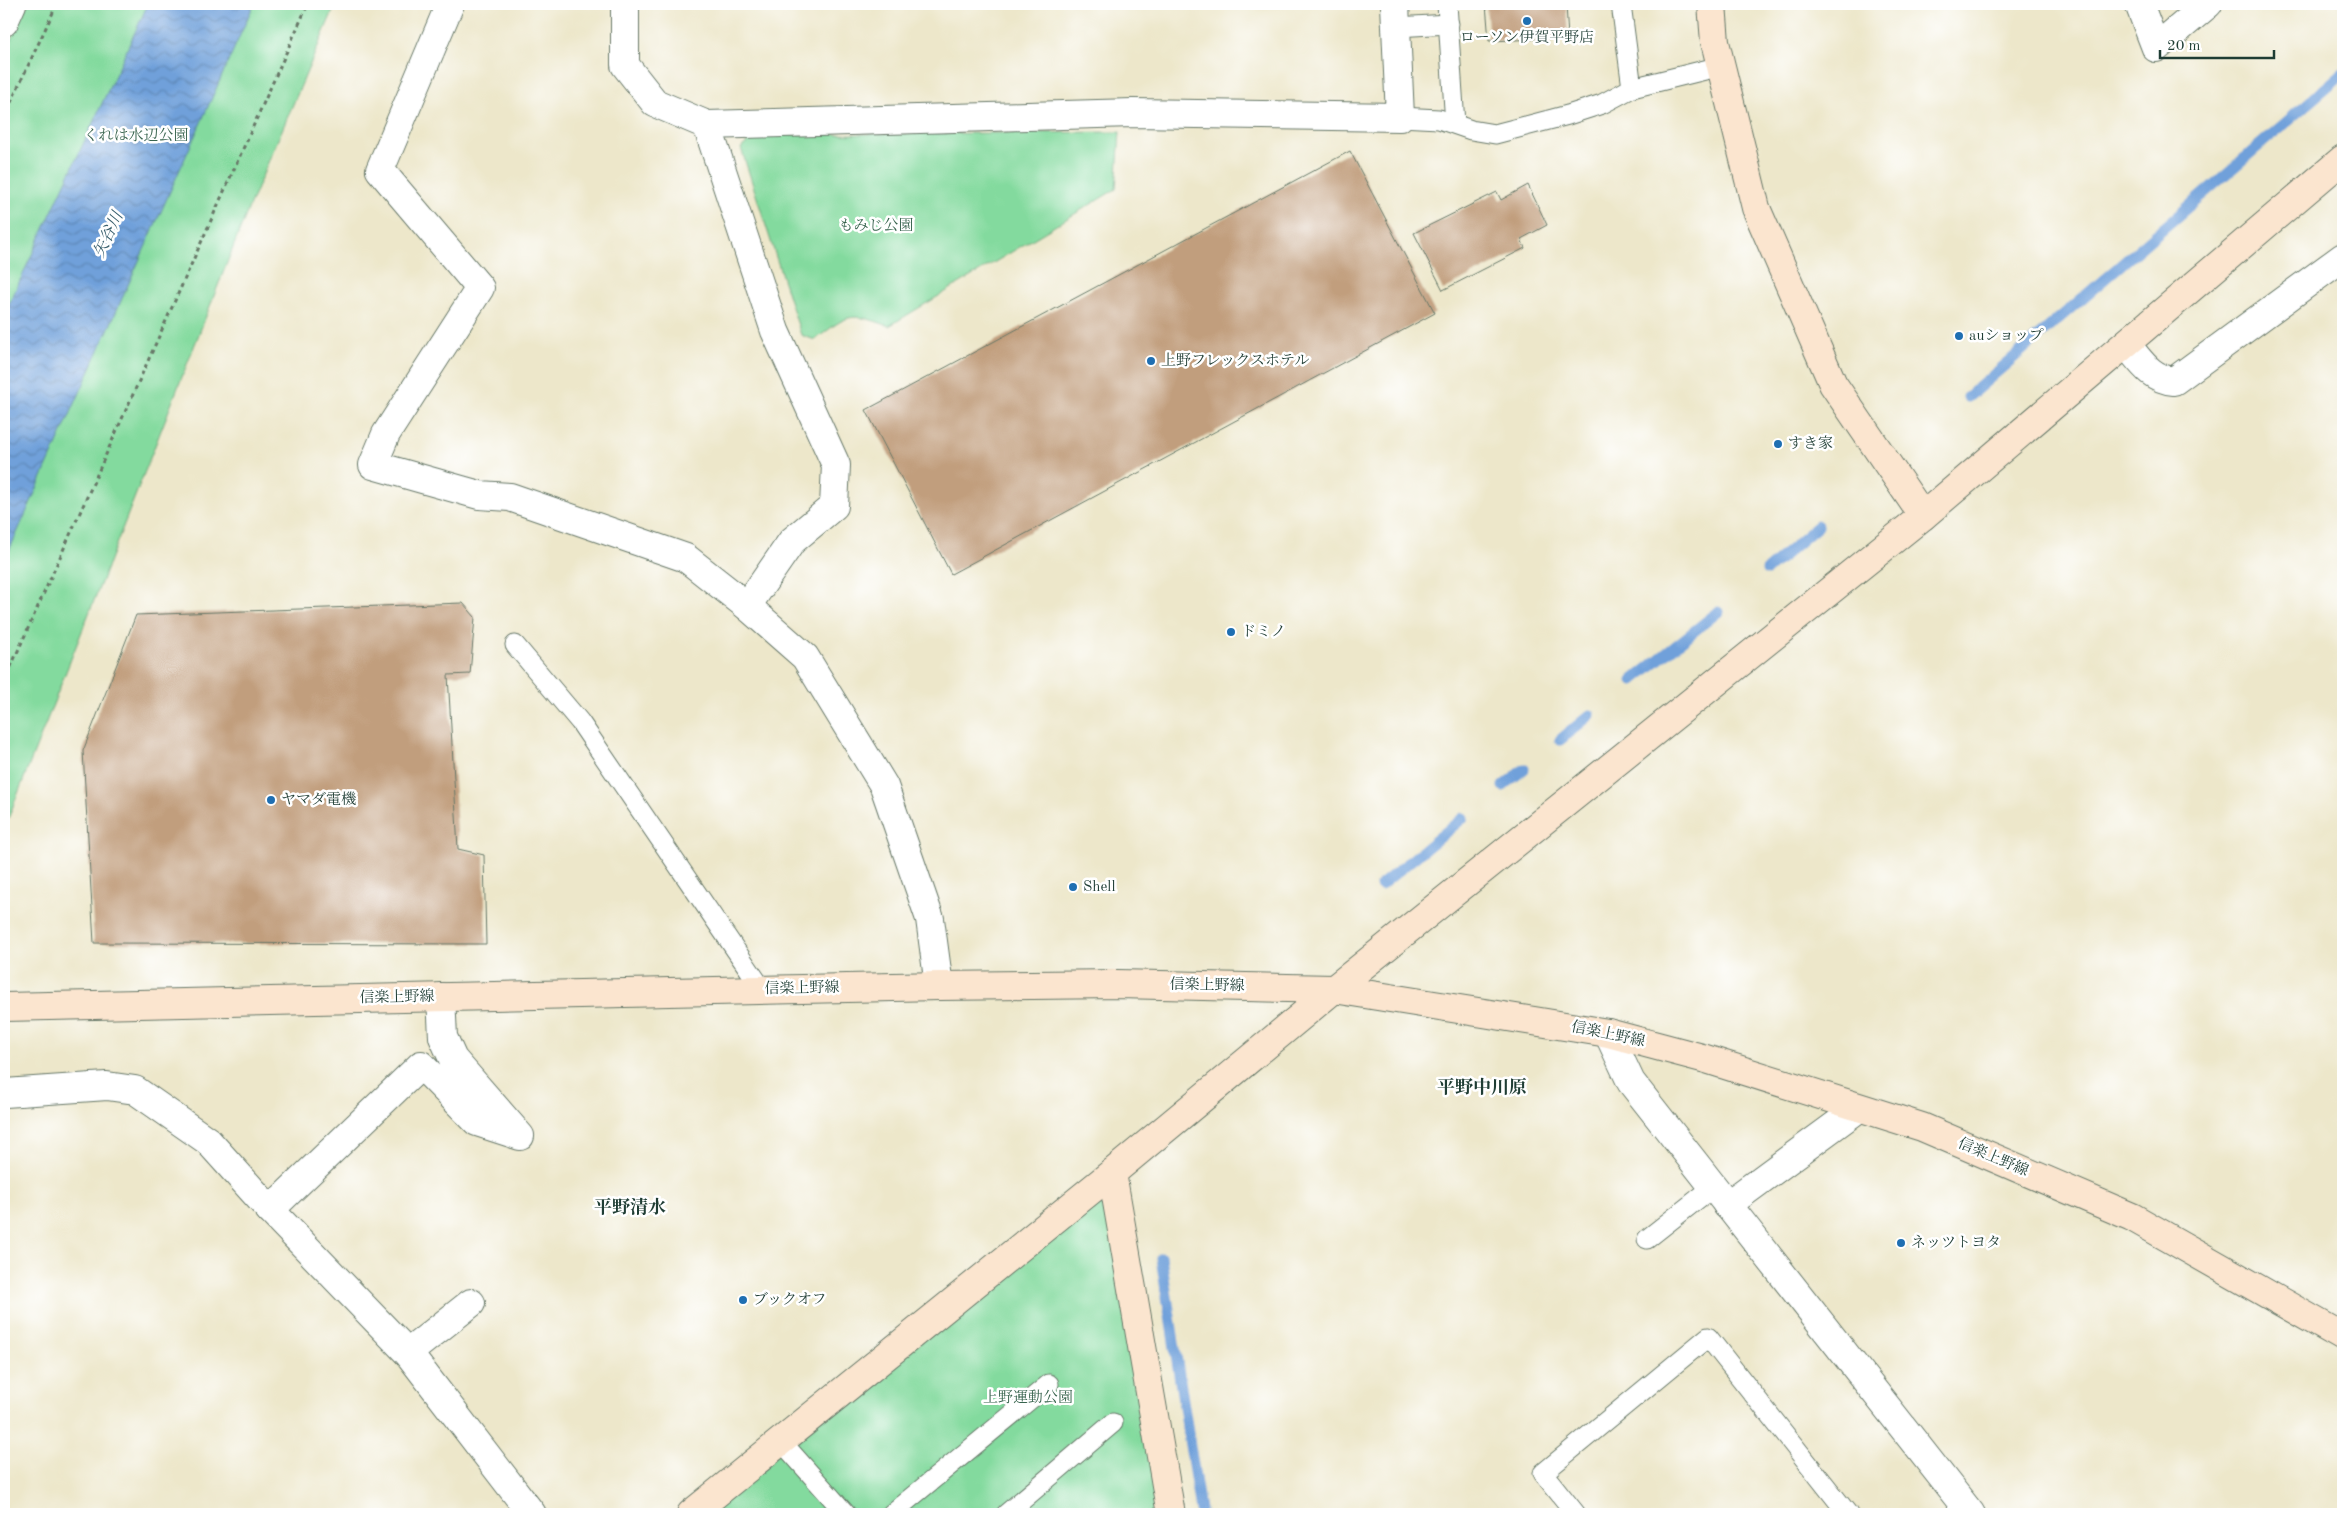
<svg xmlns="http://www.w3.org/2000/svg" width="2347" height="1518" font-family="'Old Standard TT','Noto Serif JP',serif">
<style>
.park{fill:#83da9e;stroke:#518c69}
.water{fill:url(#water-waves);stroke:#486e87}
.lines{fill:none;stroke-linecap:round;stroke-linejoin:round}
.stream{stroke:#70a0da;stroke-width:11}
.building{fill:#c19e7d}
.lane-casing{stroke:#677868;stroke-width:21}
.street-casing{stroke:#677868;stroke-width:30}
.secondary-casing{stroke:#677868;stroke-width:30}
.path{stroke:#677868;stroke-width:3;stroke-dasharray:4 4;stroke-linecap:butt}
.lane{stroke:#fff;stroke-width:19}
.street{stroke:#fff;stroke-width:28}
.secondary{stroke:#fbe5cf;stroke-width:28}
.poi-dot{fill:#1f6fb2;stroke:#fff;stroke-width:2}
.labels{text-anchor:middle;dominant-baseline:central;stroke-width:5;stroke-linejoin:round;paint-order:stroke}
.poi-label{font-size:15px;fill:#1f3d34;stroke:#fff;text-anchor:start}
.park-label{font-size:15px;fill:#38644e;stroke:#fff}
.street-label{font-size:15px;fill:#1f3d34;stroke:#fff}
.water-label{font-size:16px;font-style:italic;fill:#3b606e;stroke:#fff}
.quarter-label{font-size:18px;font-weight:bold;fill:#1f3d34;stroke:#fff}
</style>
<defs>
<pattern id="water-waves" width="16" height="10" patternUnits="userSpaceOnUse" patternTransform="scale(1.25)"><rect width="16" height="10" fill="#70a0da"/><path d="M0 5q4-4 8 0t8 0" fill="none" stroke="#5b84b2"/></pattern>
</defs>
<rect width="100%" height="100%" fill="#fff"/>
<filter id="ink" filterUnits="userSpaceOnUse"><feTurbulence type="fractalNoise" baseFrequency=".02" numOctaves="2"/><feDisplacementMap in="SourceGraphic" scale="10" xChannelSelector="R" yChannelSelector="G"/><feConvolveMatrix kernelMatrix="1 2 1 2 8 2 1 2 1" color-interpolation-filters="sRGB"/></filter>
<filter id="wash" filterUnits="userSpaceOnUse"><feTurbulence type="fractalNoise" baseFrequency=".0096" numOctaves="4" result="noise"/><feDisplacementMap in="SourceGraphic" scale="20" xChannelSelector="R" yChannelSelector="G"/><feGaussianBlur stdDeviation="1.12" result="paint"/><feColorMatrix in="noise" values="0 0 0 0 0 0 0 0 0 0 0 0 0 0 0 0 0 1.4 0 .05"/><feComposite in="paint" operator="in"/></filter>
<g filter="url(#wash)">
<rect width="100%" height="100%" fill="#ede7ca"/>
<g class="park">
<path d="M28,4H336L249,207L6,824L4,823V53Z"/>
<path d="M1120,132L1116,189L889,326C848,311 848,315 815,340L801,335L741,148L756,135Z"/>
<path d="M1110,1180L1167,1514H701Z"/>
</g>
<path class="water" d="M148,4H254L4,562V315Z"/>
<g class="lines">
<g class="stream">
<path d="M1968,397L2343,73"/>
<path d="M1767,570L1818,526"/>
<path d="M1633,680L1718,612"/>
<path d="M1560,740L1590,715"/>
<path d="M1503,786L1524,769"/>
<path d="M1381,885L1463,818"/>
<path d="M1161,1258L1200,1510"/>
</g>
</g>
<g id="blocks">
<g class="building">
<path d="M1486,4H1566L1568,38L1489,41Z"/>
<path d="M1350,151L1435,313L951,574L866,410Z"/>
<path d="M1528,185L1547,225L1521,239L1525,248L1443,290L1414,233L1497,192L1501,200Z"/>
<path d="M463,603L475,617L470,674L448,675L458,849L484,855L486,944L94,943L83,751L136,615Z"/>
</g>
</g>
</g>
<g filter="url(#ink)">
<use href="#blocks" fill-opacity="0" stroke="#677868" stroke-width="1"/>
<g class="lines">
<g class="lane-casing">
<g id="lane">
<path d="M1447,4L1455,124"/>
<path d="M1621,4L1632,88"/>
<path d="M1396,27L1449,24"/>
<path d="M1400,117L1439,119L1471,130L1495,134L1568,115L1602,104L1632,88L1721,66"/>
<path d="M515,645L580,722L763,990"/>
<path d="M1647,1239L1713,1187"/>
<path d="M781,1441L846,1514"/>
<path d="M891,1514L1049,1384"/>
<path d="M1006,1514L1113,1423"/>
<path d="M1576,1514L1543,1473L1708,1337L1848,1514"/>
</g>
</g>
<g class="street-casing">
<g id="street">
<path d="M450,4L380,170L480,288L386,434L373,465L479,495L510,497L686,558L747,606L805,657L884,786L930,919L939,986"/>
<path d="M625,4V65L655,103L707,125L1133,113L1400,117L1395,4"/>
<path d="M2139,4L2156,48L2208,4"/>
<path d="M4,22L12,4"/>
<path d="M707,125L775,331L836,465L834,506L792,541L747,606"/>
<path d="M2126,344C2140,360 2150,379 2174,381L2343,257"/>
<path d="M1608,1033L1631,1082L1971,1514"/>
<path d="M5,1093L107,1086L135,1090L208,1141L270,1210L408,1353L532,1514"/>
<path d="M1727,1205L1859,1108"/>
<path d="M270,1210L421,1065L477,1122L520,1136L453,1059L443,1037L441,997"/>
<path d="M408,1353L471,1303"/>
</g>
</g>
<g class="secondary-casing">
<g id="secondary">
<path d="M1712,4L1715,42L1756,208L1833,384L1923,516"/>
<path d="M4,1007L939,986L1118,984L1334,989L1608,1033L1706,1059L1922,1127L2132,1217L2343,1337"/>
<path d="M1112,1173L1171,1514"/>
<path d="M691,1514L1112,1173L1334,989L1923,516L2343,159"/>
</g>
</g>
<g class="path">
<path d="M4,117L57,4"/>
<path d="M4,682L308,4"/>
</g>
<use href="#lane" class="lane"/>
<use href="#street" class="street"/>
<use href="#secondary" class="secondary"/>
</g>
</g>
<g class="poi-dot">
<circle cx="1527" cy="21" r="5"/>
<circle cx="1959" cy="336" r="5"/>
<circle cx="1151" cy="361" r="5"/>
<circle cx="1778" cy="444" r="5"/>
<circle cx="1231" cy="632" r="5"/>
<circle cx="271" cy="800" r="5"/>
<circle cx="1073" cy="887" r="5"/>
<circle cx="1901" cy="1243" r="5"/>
<circle cx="743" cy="1300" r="5"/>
</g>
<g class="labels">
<g class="poi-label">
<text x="1527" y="38" text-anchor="middle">ローソン伊賀平野店</text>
<text x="1969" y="336">auショップ</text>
<text x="1161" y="361">上野フレックスホテル</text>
<text x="1788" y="444">すき家</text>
<text x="1241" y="632">ドミノ</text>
<text x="281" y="800">ヤマダ電機</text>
<text x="1083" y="887">Shell</text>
<text x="1911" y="1243">ネッツトヨタ</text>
<text x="753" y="1300">ブックオフ</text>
</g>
<g class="park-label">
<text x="136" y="136">くれは水辺公園</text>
<text x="876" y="226">もみじ公園</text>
<text x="1028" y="1398">上野運動公園</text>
</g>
<g class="street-label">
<text transform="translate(1207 986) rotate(1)">信楽上野線</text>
<text transform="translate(802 989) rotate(-1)">信楽上野線</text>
<text transform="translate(397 998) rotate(-1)">信楽上野線</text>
<text transform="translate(1608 1035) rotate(12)">信楽上野線</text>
<text transform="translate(1993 1158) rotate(23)">信楽上野線</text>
</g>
<g class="water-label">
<text transform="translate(109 235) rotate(-65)">矢谷川</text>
</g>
<g class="quarter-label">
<text x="1482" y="1088">平野中川原</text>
<text x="630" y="1208">平野清水</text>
</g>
</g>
<rect width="2347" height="1518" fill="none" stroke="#fff" stroke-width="20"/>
<path d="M2160 50v8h114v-8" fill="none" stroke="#1f3d34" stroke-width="2.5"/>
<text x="2167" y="50" font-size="15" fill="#1f3d34" stroke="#ffffff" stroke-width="4" paint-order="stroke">20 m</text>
</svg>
